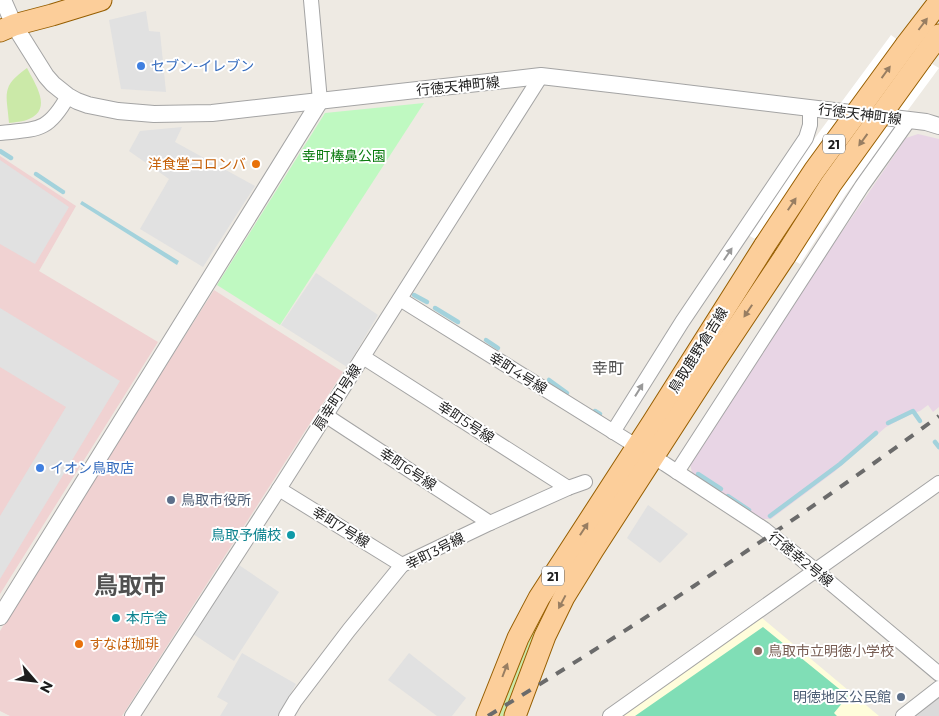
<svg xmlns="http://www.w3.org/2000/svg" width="939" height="716" font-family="Montserrat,'Noto Sans JP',sans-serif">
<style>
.residential{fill:#dbdada}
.commercial{fill:#f0d2d2}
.industrial{fill:#e8d5e5}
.education{fill:#fffddb}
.grass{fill:#cbe9a8}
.park{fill:#bff9c1}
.pitch{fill:#80deb6}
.parking{fill:#e1e1e1}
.water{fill:#a3d2dc}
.pier{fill:#fff}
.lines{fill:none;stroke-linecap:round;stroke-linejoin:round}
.stream{stroke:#a3d2dc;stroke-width:4.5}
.minor-casing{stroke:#a4a4a4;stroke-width:16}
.tertiary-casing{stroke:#a4a4a4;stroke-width:18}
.primary-casing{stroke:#965e00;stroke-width:23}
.minor{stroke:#fff;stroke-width:14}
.tertiary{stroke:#fff;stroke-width:16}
.primary{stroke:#fcce9a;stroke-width:21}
.rail{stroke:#6b6b6b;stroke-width:4;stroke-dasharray:10 10;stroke-linecap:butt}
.primary-bridge-casing{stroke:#965e00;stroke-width:23;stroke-linecap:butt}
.primary-bridge{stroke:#fcce9a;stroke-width:21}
.oneway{fill:#987e62}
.oneway2{fill:#999}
.shop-dot{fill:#3f7fe0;stroke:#fff;stroke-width:2}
.food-dot{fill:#e8710a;stroke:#fff;stroke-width:2}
.service-dot{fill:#5c6f8a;stroke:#fff;stroke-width:2}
.culture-dot{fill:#0f9aa8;stroke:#fff;stroke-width:2}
.education-dot{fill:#8d6e63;stroke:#fff;stroke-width:2}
.labels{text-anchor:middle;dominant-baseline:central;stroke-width:4;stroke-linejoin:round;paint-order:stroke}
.shield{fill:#fff;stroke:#616161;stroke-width:1}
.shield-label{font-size:12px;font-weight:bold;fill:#1d1d1d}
.shop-label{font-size:14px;fill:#366cbe;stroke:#fff;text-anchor:start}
.street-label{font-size:14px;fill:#1d1d1d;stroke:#fff}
.park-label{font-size:14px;fill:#0b7b0f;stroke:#fff}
.food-label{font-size:14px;fill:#c56008;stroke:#fff;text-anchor:end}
.service-label{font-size:14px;fill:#4e5e75;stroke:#fff;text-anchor:start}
.culture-label{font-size:14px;fill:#0d838f;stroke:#fff;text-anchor:end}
.education-label{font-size:14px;fill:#785e54;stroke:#fff;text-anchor:start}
.quarter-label{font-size:16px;fill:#505050;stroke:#fff}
.town-label{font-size:24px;font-weight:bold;fill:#505050;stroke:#fff}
</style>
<rect width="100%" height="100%" fill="#eeeae3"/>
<path class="residential" d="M939,696V716H913Z"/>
<g class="commercial">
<path d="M0,156L76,206L39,271L158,342L0,594Z"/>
<path d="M214,290L343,372L122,716H10L0,711V631L49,550Z"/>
</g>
<path class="industrial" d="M918,134L939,139V407L933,412L928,405L920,411L911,414L886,427L834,472L791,504L771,519H761L693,477L690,464L779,324L906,138Z"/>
<path class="education" d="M762,618L879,716H621L666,684Z"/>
<g class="grass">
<path d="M27,68C35,84 53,109 29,119C23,122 15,122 9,123C7,94 0,87 27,68Z"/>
<path d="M586,540L506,716H496L519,658L549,598Z"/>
</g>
<path class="park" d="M424,103L280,325L217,285L325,113Z"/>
<path class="pitch" d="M763,627L848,696L834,713L837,716H635Z"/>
<g class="parking">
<path d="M146,11L149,31L160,32L166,92L121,89L109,20Z"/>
<path d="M182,127L175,142L255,186L203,267L140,229L169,179L129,151L140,131Z"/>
<path d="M0,160L69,207L35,264L0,244Z"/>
<path d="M316,273L378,315L347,367L281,325Z"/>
<path d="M0,308L120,381L0,579V516L66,407L0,367Z"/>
<path d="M648,505L688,534L660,563L627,538Z"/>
<path d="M239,565L279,592L234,661L193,634Z"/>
<path d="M242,653L296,684L278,716H220L228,703L217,697Z"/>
<path d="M409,653L466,698L452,716H437L388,680Z"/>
</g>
<path class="water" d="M82,201L179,261L177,265L80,204Z"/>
<path class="pier" d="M891,35L922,58L939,68L846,194L800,264L748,235L795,165Z"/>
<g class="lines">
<g class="stream">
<path d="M0,151L11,158"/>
<path d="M36,174L63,192"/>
<path d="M414,295L427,302"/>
<path d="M435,308L458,322"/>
<path d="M486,340L498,348"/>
<path d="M549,380L567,393"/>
<path d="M595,411L600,414"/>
<path d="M888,423L913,411L920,421"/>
<path d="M935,442L939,447"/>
<path d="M698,474L721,489"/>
<path d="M728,496L749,510"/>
<path d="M770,516L840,464L876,433"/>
</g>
<g class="minor-casing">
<g id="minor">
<path d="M311,0L320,101"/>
<path d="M0,133C38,129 48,132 68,96"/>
<path d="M400,299L665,464L764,529L815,570L939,674"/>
<path d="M363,357L568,488"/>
<path d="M325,415L490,523"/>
<path d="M613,432L682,322L806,138L810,125V108"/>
<path d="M677,472L862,186L909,120"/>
<path d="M279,489L402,565"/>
<path d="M132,716L279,489L541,76"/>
<path d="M286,716L295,701L349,630L402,565L490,523L568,488L585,482"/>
<path d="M610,716L939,483"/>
<path d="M903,716L939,688"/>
</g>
</g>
<g class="tertiary-casing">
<g id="tertiary">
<path d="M3,0L14,25L46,76L53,84L68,96L77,101L88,105L118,111L154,114L212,113L541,76L619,85L926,122L939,126"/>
<path d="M0,617L320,101"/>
</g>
</g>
<g class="primary-casing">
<g id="primary">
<path d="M0,31L14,25L52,15L101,0"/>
<path d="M906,45L939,2"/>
<path d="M922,58L939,35"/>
<path d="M487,716L518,638L539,598L653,422L765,245"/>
<path d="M515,716L545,636L564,597L593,550L715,361L785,256"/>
</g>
</g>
<use href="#minor" class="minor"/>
<use href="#tertiary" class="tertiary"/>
<use href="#primary" class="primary"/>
<path class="rail" d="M488,716C642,622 794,523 939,416"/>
<g class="primary-bridge-casing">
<g id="primary-bridge">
<path d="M765,245L814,171L906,45"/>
<path d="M785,256L831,184L922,58"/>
</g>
</g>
<use href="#primary-bridge" class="primary-bridge"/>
</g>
<defs><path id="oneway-solid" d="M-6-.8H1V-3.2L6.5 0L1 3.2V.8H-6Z" transform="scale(1.25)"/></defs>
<g class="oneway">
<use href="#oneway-solid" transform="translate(923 24) rotate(-53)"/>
<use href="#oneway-solid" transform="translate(886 72) rotate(-54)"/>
<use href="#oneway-solid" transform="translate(863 140) rotate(126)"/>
<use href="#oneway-solid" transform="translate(792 204) rotate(-56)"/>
<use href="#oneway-solid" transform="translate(748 311) rotate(124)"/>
<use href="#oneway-solid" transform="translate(584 529) rotate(-57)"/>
<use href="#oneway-solid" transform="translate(562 602) rotate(118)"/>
<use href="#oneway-solid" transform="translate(505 670) rotate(-69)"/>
</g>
<g class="oneway2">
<use href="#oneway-solid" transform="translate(728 254) rotate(-56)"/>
<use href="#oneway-solid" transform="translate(639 390) rotate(-58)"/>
</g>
<g class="shop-dot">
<circle cx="141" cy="66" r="5"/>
<circle cx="40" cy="468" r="5"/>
</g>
<g class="food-dot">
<circle cx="256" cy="164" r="5"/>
<circle cx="79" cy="644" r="5"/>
</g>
<g class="service-dot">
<circle cx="171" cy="500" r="5"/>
<circle cx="901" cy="697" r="5"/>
</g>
<g class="culture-dot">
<circle cx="291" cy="535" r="5"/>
<circle cx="116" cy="618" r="5"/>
</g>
<circle class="education-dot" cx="758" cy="651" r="5"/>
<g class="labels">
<g class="shield">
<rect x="823" y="134.5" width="22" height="19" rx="4"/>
<rect x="542" y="566.5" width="22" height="19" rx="4"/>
</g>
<g class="shield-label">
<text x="834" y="144">21</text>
<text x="553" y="576">21</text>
</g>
<g class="shop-label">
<text x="151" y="66">セブン-イレブン</text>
<text x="50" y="468">イオン鳥取店</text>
</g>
<g class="street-label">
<text transform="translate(458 86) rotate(-6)">行徳天神町線</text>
<text transform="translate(860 114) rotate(7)">行徳天神町線</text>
<text transform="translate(698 350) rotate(-58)">鳥取鹿野倉吉線</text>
<text transform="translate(518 373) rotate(32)">幸町4号線</text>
<text transform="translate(337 397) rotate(-57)">扇幸町1号線</text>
<text transform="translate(466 422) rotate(33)">幸町5号線</text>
<text transform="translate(408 469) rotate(33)">幸町6号線</text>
<text transform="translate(341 527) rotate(32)">幸町7号線</text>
<text transform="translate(435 551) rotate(-27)">幸町3号線</text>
<text transform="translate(801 559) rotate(39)">行徳幸2号線</text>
</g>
<g class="park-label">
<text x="344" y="156">幸町棒鼻公園</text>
</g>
<g class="food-label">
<text x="246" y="164">洋食堂コロンバ</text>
<text x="89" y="644" text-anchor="start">すなば珈琲</text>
</g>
<g class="service-label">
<text x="181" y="500">鳥取市役所</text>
<text x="891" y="697" text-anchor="end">明徳地区公民館</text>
</g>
<g class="culture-label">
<text x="281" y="535">鳥取予備校</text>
<text x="126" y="618" text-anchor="start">本庁舎</text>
</g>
<g class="education-label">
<text x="768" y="651">鳥取市立明徳小学校</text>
</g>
<g class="quarter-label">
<text x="608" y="368">幸町</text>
</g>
<g class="town-label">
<text x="130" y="585">鳥取市</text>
</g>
</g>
<g transform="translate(35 681) rotate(118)" stroke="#ffffff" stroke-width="4" paint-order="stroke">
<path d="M0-4L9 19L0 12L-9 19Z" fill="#1d1d1d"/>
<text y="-8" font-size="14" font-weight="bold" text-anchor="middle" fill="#1d1d1d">N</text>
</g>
</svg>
